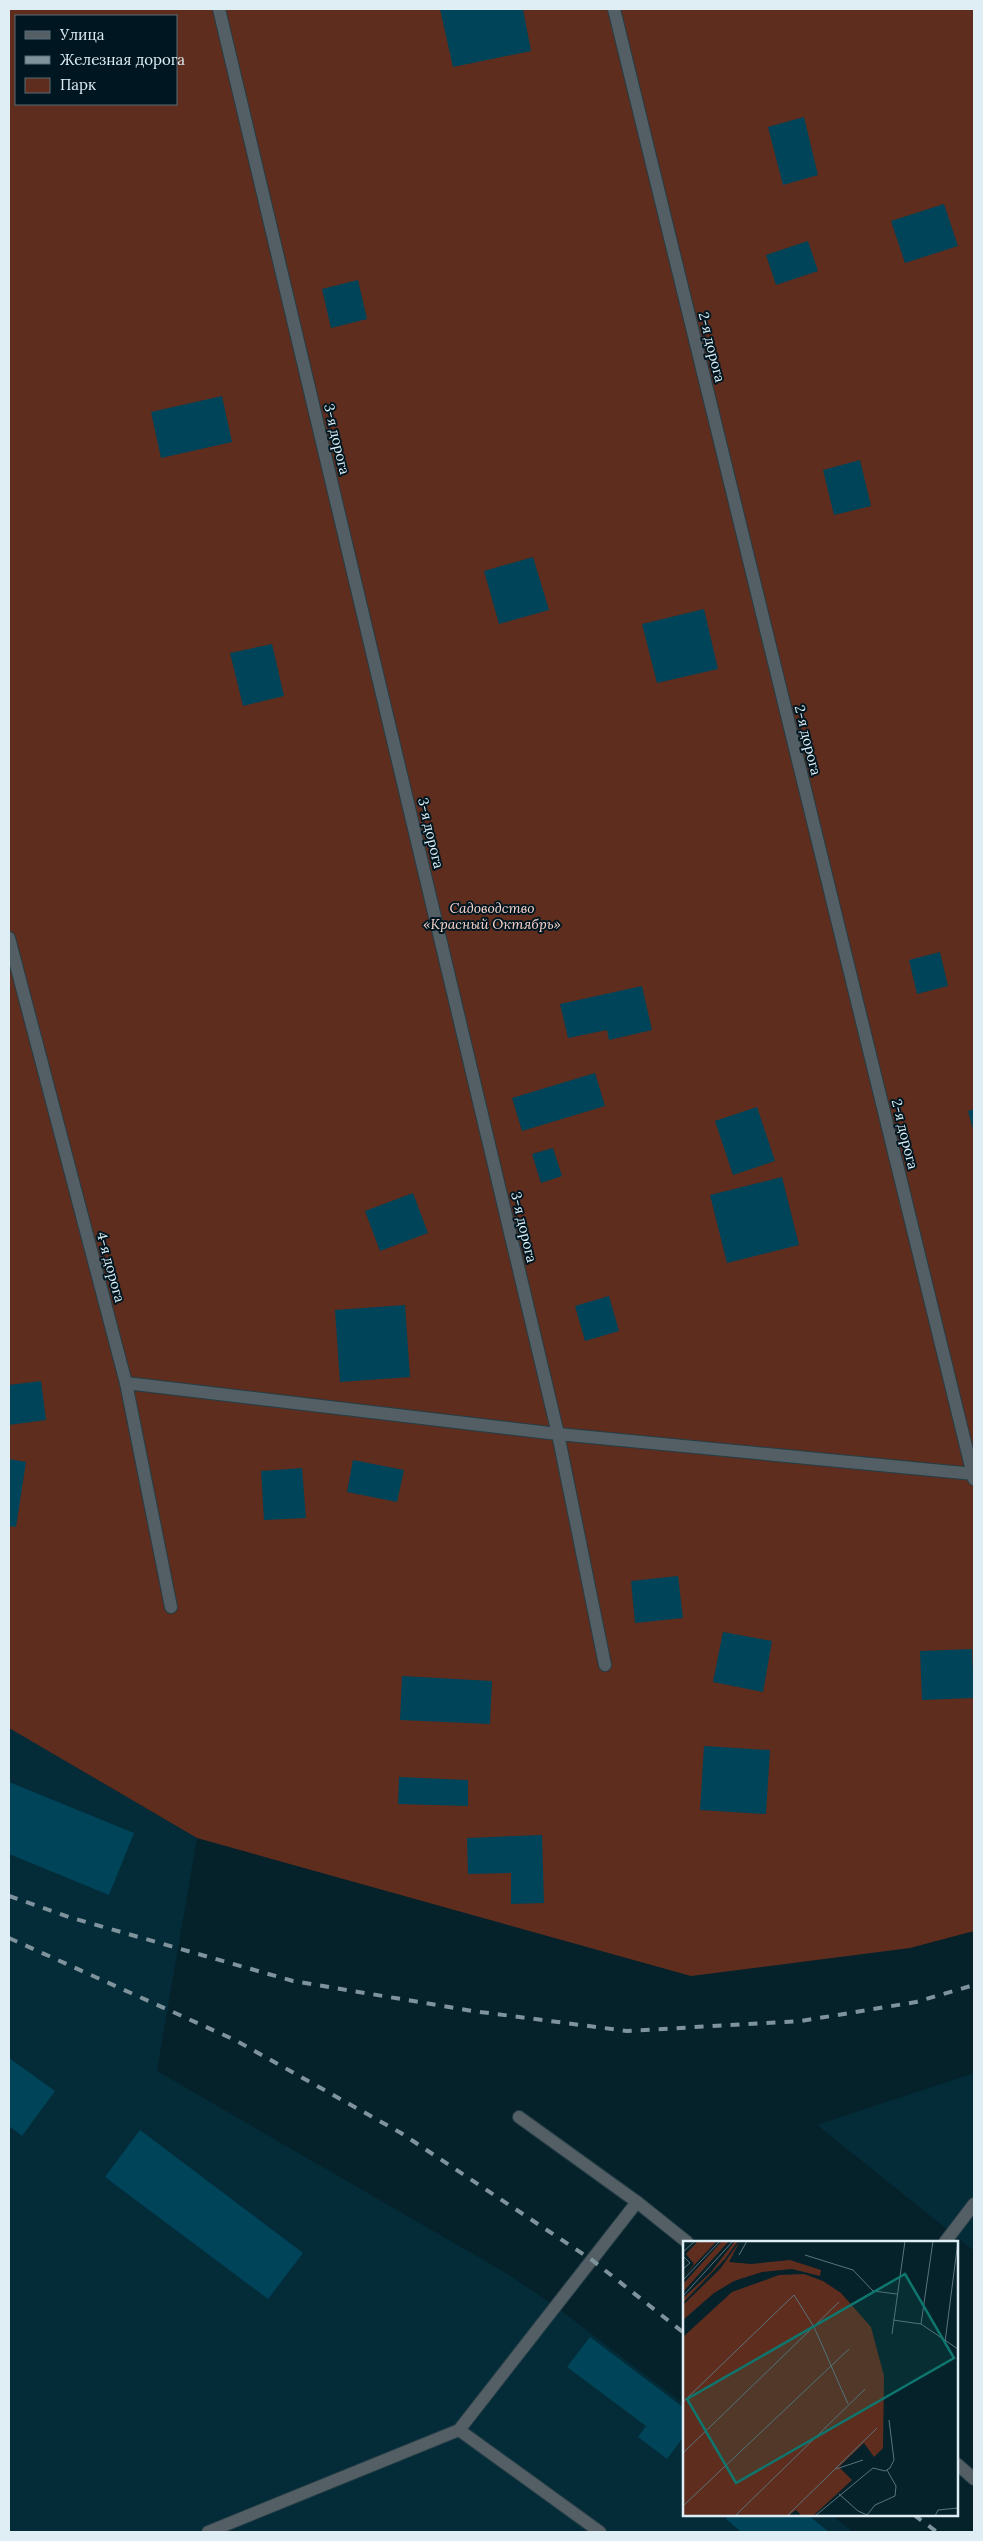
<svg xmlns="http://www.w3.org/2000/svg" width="983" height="2541" font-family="Lora,serif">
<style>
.built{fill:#042b38}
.green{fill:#5e2d1e;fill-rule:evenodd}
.building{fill:#004459}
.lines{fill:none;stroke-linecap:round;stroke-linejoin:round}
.minor-casing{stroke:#243e46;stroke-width:14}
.minor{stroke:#545f65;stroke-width:12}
.rail{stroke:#7e939b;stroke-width:4;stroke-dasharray:9 9;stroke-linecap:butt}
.labels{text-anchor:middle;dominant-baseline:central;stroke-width:4;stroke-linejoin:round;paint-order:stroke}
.street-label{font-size:14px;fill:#dfeef5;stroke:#001721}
.park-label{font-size:14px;font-style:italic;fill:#fbd4c9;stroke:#001721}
.inset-road{fill:none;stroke:#5c737b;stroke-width:1}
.view{fill:#0f766e;fill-opacity:0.15;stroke:#0f766e;stroke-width:2.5}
.inset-edge{fill:none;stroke:#dfeef5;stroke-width:2.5}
</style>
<rect width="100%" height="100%" fill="#05212a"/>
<g class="built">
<path d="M9,1728L197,1838L157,2071L506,2273L555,2306L684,2404V2515H831L854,2532H9Z"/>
<path d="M974,2073V2251L817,2125Z"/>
</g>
<path class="green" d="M9,9H974V1931L910,1948L691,1976L197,1838L9,1728ZM16,16H176V104H16Z"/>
<g class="building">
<path d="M440,9H523L531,51L453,67Z"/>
<path d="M804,117L818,175L783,185L768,127Z"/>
<path d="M944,204L958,246L905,263L891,221Z"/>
<path d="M808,241L818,271L776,285L766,255Z"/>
<path d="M358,280L367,319L331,328L322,289Z"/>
<path d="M222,396L232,442L161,458L151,412Z"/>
<path d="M860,460L871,506L834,515L823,470Z"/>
<path d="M533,557L549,610L499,624L484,571Z"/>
<path d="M704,609L718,669L657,683L642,624Z"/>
<path d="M272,644L284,696L243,706L230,653Z"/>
<path d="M940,952L948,986L917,994L909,960Z"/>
<path d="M642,986L652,1030L609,1040L607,1030L568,1038L560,1004Z"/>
<path d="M595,1073L605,1106L522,1131L512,1098Z"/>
<path d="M757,1107L775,1161L733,1175L715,1121Z"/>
<path d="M974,1109V1133L968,1111Z"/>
<path d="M553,1148L562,1176L541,1183L532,1154Z"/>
<path d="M782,1177L799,1245L727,1263L710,1195Z"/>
<path d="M413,1193L428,1233L380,1251L365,1211Z"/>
<path d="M609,1296L619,1331L585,1341L575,1306Z"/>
<path d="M405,1305L410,1377L340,1382L335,1310Z"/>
<path d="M41,1381L46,1420L9,1425V1385Z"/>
<path d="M9,1459L26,1462L16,1527L9,1526Z"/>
<path d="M353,1460L404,1470L397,1502L347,1492Z"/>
<path d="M302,1468L306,1518L264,1520L261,1471Z"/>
<path d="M678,1576L683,1618L635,1623L631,1581Z"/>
<path d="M723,1632L772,1641L763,1692L713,1682Z"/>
<path d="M972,1649L974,1698L922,1700L920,1651Z"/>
<path d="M402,1676L492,1681L490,1724L400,1720Z"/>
<path d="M704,1746L770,1750L766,1814L700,1810Z"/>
<path d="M399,1777L468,1780V1806L398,1804Z"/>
<path d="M9,1782L134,1833L109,1895L9,1854Z"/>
<path d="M542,1835L544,1903L511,1904V1873L468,1874L467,1838Z"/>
<path d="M9,2058L55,2091L22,2136L9,2126Z"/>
<path d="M140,2130L303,2253L268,2299L105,2177Z"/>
<path d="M590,2337L684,2408V2436L667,2459L638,2437L646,2426L567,2367Z"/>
<path d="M729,2515H808L829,2532H741L726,2519Z"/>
</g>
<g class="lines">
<g class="minor-casing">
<g id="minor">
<path d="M219,9L558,1434L605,1665"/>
<path d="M614,9L974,1479"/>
<path d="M9,938L126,1383L171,1607"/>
<path d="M126,1383L558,1434L974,1474"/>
<path d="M519,2117L637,2202L687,2242"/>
<path d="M945,2242L974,2204"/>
<path d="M459,2430L600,2532"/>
<path d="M957,2464L974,2479"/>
<path d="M208,2532L459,2430L637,2202"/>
</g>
</g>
<use href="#minor" class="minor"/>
<g class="rail">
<path d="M9,1896L72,1918L293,1981L473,2011L627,2031L801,2021L916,2002L974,1985"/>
<path d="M9,1938L235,2040L401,2133L592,2260L684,2333"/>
<path d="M914,2515L937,2532"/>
</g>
</g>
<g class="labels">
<g class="street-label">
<text transform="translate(712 347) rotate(76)">2-я дорога</text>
<text transform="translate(337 439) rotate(77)">3-я дорога</text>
<text transform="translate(808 740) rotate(76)">2-я дорога</text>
<text transform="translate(431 833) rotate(77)">3-я дорога</text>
<text transform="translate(905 1134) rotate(76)">2-я дорога</text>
<text transform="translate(524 1227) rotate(77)">3-я дорога</text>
<text transform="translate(111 1267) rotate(75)">4-я дорога</text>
</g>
<g class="park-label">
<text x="492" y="908">Садоводство<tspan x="492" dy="16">«Красный Октябрь»</tspan></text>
</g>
</g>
<g transform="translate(683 2241)">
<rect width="275" height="275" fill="#05212a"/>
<path d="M15,0H34L0,36L11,23L3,13ZM39,0H46L0,51V43ZM52,0H55L42,18L0,62V57L28,31ZM57,0L46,21L68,23L107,19L138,29L137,35L109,28L79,31L51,40L31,52L0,79V64L37,28ZM121,33L140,40L158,52L188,86L201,135L200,207L191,216L181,202L156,226L169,239L130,275H119L113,269L105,275H0V96L49,51L96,34Z" fill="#5e2d1e"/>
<path class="inset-road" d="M0,11L12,0M56,14L64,0M122,14L170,29L190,50L214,53M0,15L7,22L1,27M0,39L37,0M0,55L50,0M210,79L238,83L275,108M238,83L250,0M209,93L222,0M262,101L275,0M0,161L111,54L131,86L165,163M0,212L156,61M153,228L180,219M156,253L175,270L184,274L192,264L212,255L213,245L204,229M0,265L166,108M52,275L182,148M104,275L194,187M132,275L190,227L202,230L207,227L211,219L206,179M252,275L255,269L275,267"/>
<path class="view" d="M222,33L271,117L53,242L4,158Z"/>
<rect width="275" height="275" class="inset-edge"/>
</g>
<rect width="983" height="2541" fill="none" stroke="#dfeef5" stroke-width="20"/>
<rect x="15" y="15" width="162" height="90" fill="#001721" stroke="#596d76"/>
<rect x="25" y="31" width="25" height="8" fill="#545f65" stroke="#596d76"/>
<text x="60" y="40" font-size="15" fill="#dfeef5">Улица</text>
<rect x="25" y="56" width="25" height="8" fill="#7e939b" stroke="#596d76"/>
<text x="60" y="65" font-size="15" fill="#dfeef5">Железная дорога</text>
<rect x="25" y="78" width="25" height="15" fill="#5e2d1e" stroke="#596d76"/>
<text x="60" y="90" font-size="15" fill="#dfeef5">Парк</text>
</svg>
